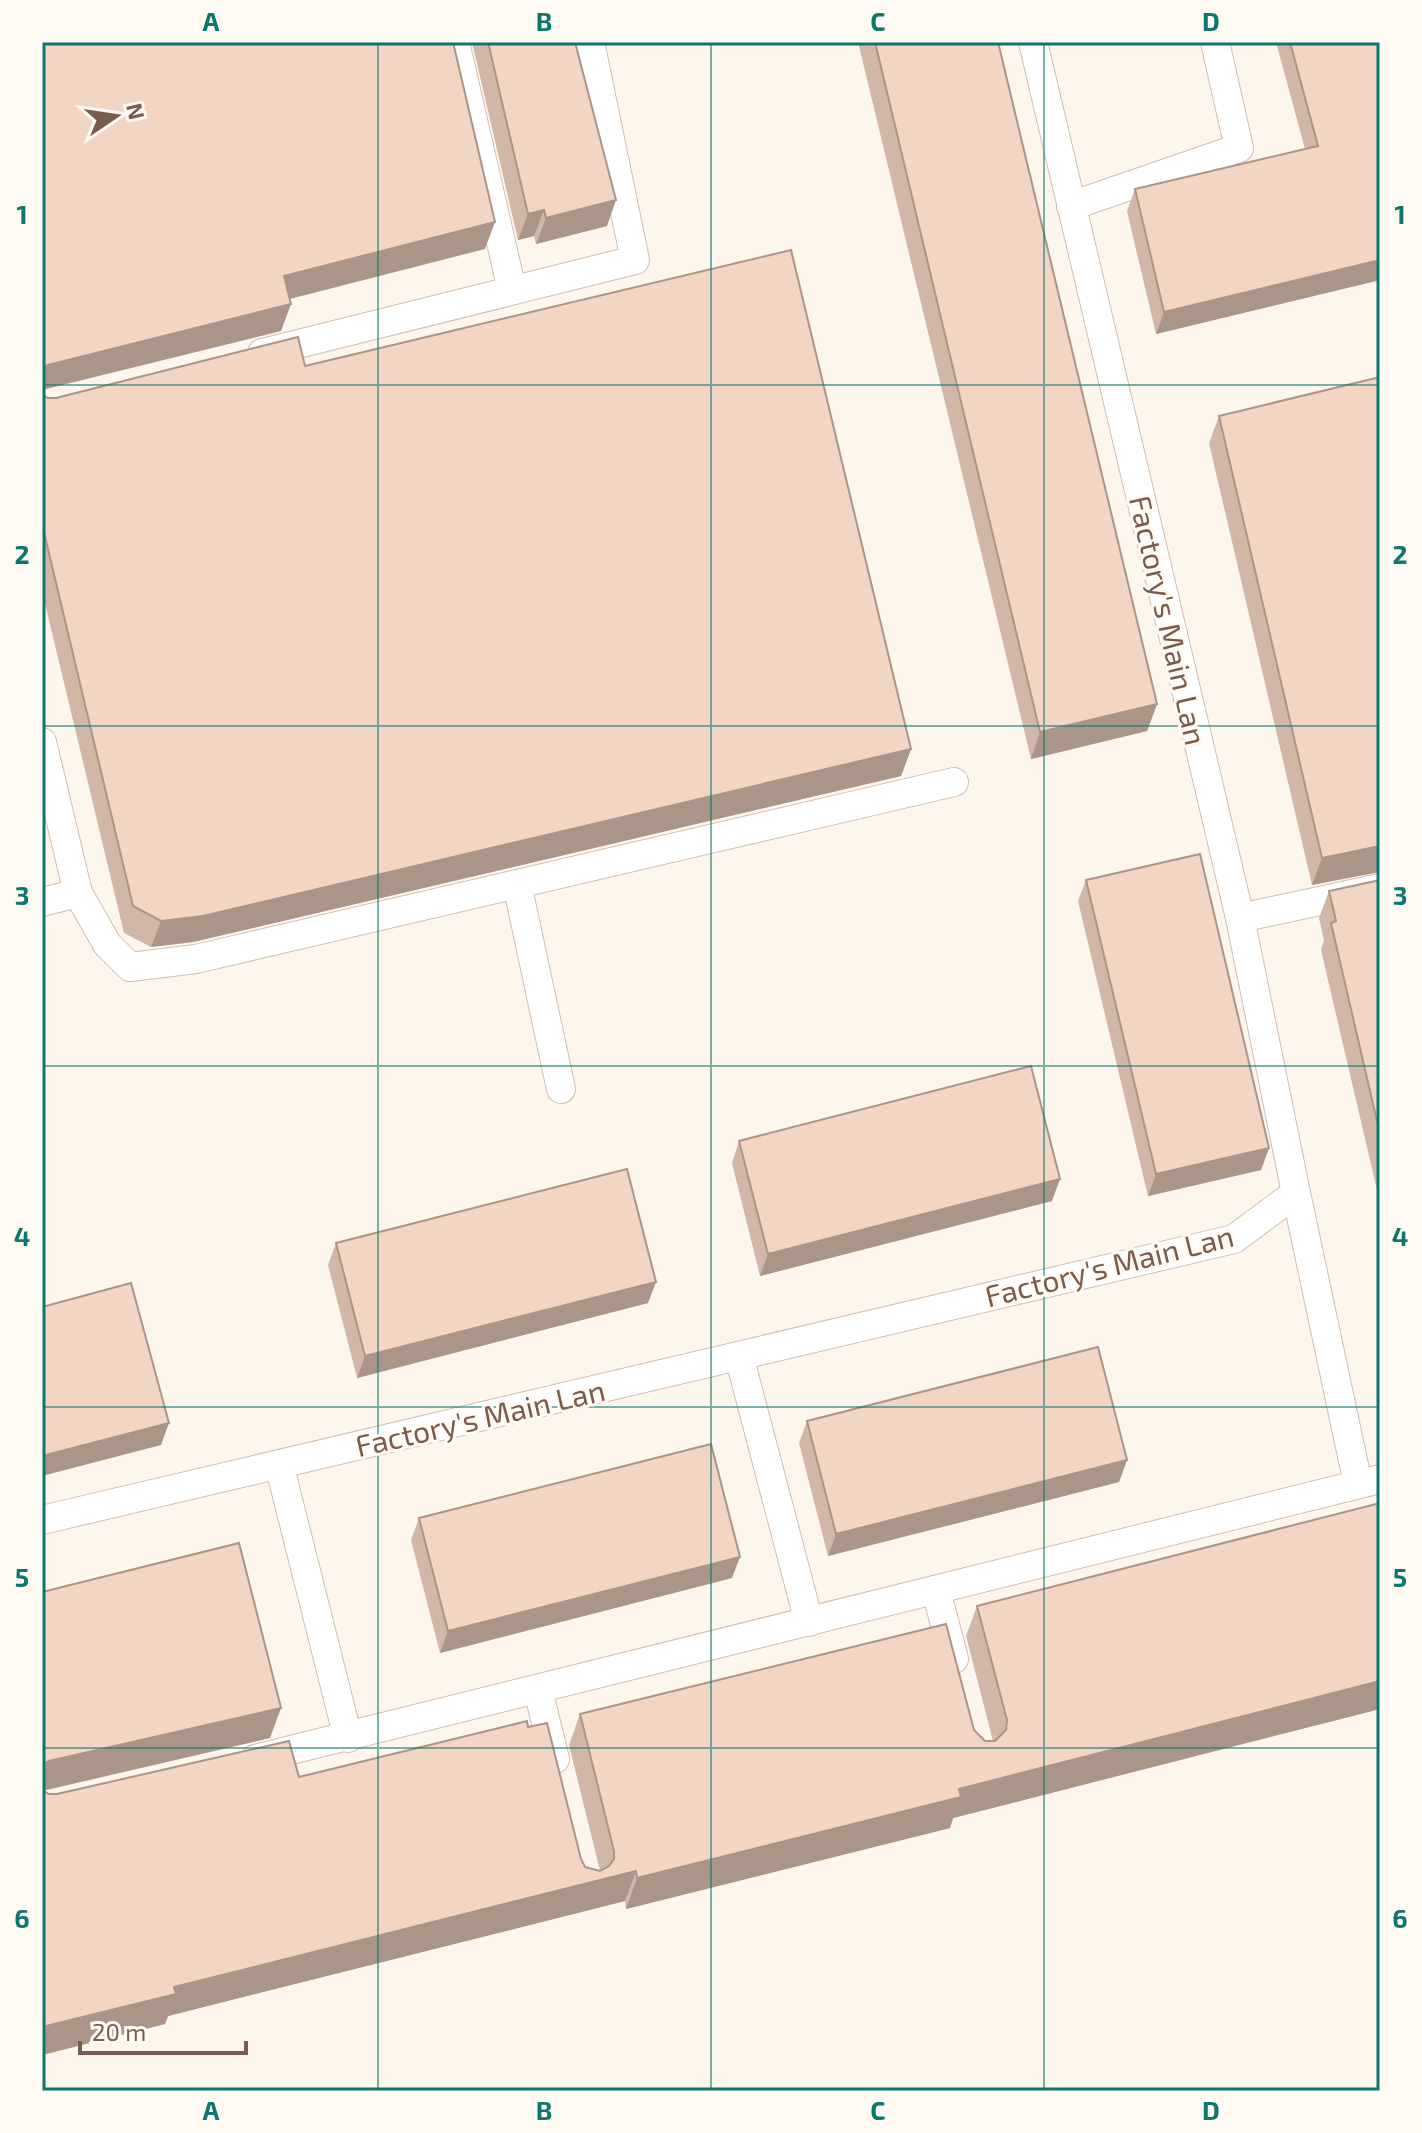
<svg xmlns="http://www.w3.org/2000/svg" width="1422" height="2133" font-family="'Exo 2',sans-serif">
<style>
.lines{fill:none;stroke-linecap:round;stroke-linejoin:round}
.lane-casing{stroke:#d1beb0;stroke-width:30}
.lane{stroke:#fff;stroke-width:28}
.wall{fill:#d1b7a8}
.shaded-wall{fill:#aa9588}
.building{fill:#f3d5c3;stroke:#aa9588;stroke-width:2}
.grid{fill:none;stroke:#0f766e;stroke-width:2;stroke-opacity:0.55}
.labels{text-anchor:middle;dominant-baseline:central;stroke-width:6;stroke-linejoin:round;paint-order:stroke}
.street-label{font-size:30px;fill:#7a5c4d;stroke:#fffaf3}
.neatline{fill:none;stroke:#0f766e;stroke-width:3}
.grid-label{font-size:26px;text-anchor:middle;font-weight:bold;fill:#0f766e}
</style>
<rect width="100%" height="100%" fill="#fdf6ec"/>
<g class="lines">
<g class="lane-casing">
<g id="lane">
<path d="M455,42L512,290"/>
<path d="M1071,206L1239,148L1215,42"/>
<path d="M262,353L635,260L590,42"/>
<path d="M42,742L78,893L42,902"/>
<path d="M517,884L561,1089"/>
<path d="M78,893L107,944L130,967L196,959L954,782"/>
<path d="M1240,918L1380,888"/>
<path d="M1296,1193L1358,1484"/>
<path d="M739,1356L809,1622"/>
<path d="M279,1464L348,1738"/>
<path d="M42,1520L1234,1239L1296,1193L1240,918L1033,42"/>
<path d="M936,1590L954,1659"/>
<path d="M538,1690L555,1759"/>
<path d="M255,1759L1380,1479"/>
</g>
</g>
<use href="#lane" class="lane"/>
</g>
<g class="wall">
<path d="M472,42H575L607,226L536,244L534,236L518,240Z"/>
<path d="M858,42H998L1157,704L1147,731L1031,759Z"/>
<path d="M1276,42H1380V280L1156,334L1127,211L1135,189L1305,149Z"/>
<path d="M305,366L911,749L901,776L193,942L151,947L124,933L42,591V395L48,398H56Z"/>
<path d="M1219,416L1377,871L1312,885L1209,443Z"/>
<path d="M1086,880L1269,1148L1261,1170L1148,1196L1078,901Z"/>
<path d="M1380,880V1203L1321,950L1324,940L1319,918L1329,891Z"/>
<path d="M739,1141L1052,1201L760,1276L732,1163Z"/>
<path d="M336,1243L648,1303L357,1378L328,1265Z"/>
<path d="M807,1421L1127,1460L1119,1482L828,1556L799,1443Z"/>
<path d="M1380,1503V1709L953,1818L950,1828L626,1909L625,1901L168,2016L165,2024L42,2055V1592L270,1738L43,1790L49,1794L299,1777L528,1727L581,1859L585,1867L600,1871L569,1745L580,1714L974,1730L985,1741H993L966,1636L977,1606Z"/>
<path d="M419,1518L732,1578L440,1653L411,1540Z"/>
</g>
<g class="shaded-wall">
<path d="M616,200L607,226L536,244L546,218Z"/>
<path d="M544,210L534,236L518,240L528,214Z"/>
<path d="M495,222L485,249L274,303L284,276Z"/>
<path d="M1380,260V280L1156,334L1164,312Z"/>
<path d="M291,304L281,331L42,390V368L48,365Z"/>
<path d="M1157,704L1147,731L1031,759L1040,732Z"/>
<path d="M911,749L901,776L193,942L151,947L161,921Z"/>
<path d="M1380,846V872L1312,885L1322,858Z"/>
<path d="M1269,1148L1261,1170L1148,1196L1156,1174Z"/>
<path d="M1060,1179L1052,1201L760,1276L768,1254Z"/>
<path d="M656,1282L648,1303L357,1378L365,1356Z"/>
<path d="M169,1423L161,1445L42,1476V1456Z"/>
<path d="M1127,1460L1119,1482L828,1556L836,1534Z"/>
<path d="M740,1557L732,1578L440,1653L448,1631Z"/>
<path d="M1380,1681V1709L953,1818L950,1828L626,1909L637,1878L959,1789Z"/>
<path d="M281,1708L270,1738L42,1791V1765L49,1761Z"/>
<path d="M636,1871L625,1901L168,2016L165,2024L42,2055V2027L174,1987Z"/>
</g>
<g class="building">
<path d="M42,42H453L495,222L284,276L291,304L48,365L42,368Z"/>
<path d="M488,42H575L616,200L546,218L544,210L528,214Z"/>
<path d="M875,42H998L1157,704L1040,732Z"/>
<path d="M1290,42H1380V260L1164,312L1135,189L1318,146Z"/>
<path d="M791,250L911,749L203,916L161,921L133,906L42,524V395L48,398H56L298,337L305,366Z"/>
<path d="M1380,377V846L1322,858L1219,416Z"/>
<path d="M1200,854L1269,1148L1156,1174L1086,880Z"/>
<path d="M1380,880V1134L1331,923L1336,921L1329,891Z"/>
<path d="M1031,1066L1060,1179L768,1254L739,1141Z"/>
<path d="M627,1169L656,1282L365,1356L336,1243Z"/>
<path d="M131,1283L169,1423L42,1456V1307Z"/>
<path d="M1098,1347L1127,1460L836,1534L807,1421Z"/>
<path d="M711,1444L740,1557L448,1631L419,1518Z"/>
<path d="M1380,1503V1681L959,1789L961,1797L637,1878L636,1871L174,1987L176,1994L42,2027V1790L49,1794H57L289,1741L299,1777L527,1721L528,1727L547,1723L581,1859L585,1867L600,1871L609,1866L614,1859V1851L580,1714L946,1624L974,1730L985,1741H995L1006,1730L1007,1720L977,1606Z"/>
<path d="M239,1543L281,1708L49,1761L42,1765V1592Z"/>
</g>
<path class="grid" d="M378,42V2091M711,42V2091M1044,42V2091M42,385H1380M42,726H1380M42,1066H1380M42,1407H1380M42,1748H1380"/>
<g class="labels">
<g class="street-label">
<text transform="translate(1169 620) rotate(77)">Factory's Main Lan</text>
<text transform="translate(1109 1265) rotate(-14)">Factory's Main Lan</text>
<text transform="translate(480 1417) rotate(-13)">Factory's Main Lan</text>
</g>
</g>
<rect width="1422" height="2133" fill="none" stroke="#fffaf3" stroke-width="88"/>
<g transform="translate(116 116) rotate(77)" stroke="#fffaf3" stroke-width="6" paint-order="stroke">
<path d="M0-6L14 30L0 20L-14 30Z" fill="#7a5c4d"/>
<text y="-12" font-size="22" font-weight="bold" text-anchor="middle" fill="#7a5c4d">N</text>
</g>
<path d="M80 2041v12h166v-12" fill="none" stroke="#7a5c4d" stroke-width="4"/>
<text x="92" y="2041" font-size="24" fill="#7a5c4d" stroke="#fffaf3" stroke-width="6" paint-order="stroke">20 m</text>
<rect x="44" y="44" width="1334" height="2045" class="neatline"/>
<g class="grid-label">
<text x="211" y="31">A</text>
<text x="544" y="31">B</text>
<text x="878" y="31">C</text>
<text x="1211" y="31">D</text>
<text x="22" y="224">1</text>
<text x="1400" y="224">1</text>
<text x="22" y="564">2</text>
<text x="1400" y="564">2</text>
<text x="22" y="905">3</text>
<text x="1400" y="905">3</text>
<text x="22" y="1246">4</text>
<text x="1400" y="1246">4</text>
<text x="22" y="1587">5</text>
<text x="1400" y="1587">5</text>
<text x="22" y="1928">6</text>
<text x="1400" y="1928">6</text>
<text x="211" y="2120">A</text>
<text x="544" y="2120">B</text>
<text x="878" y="2120">C</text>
<text x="1211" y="2120">D</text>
</g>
</svg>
